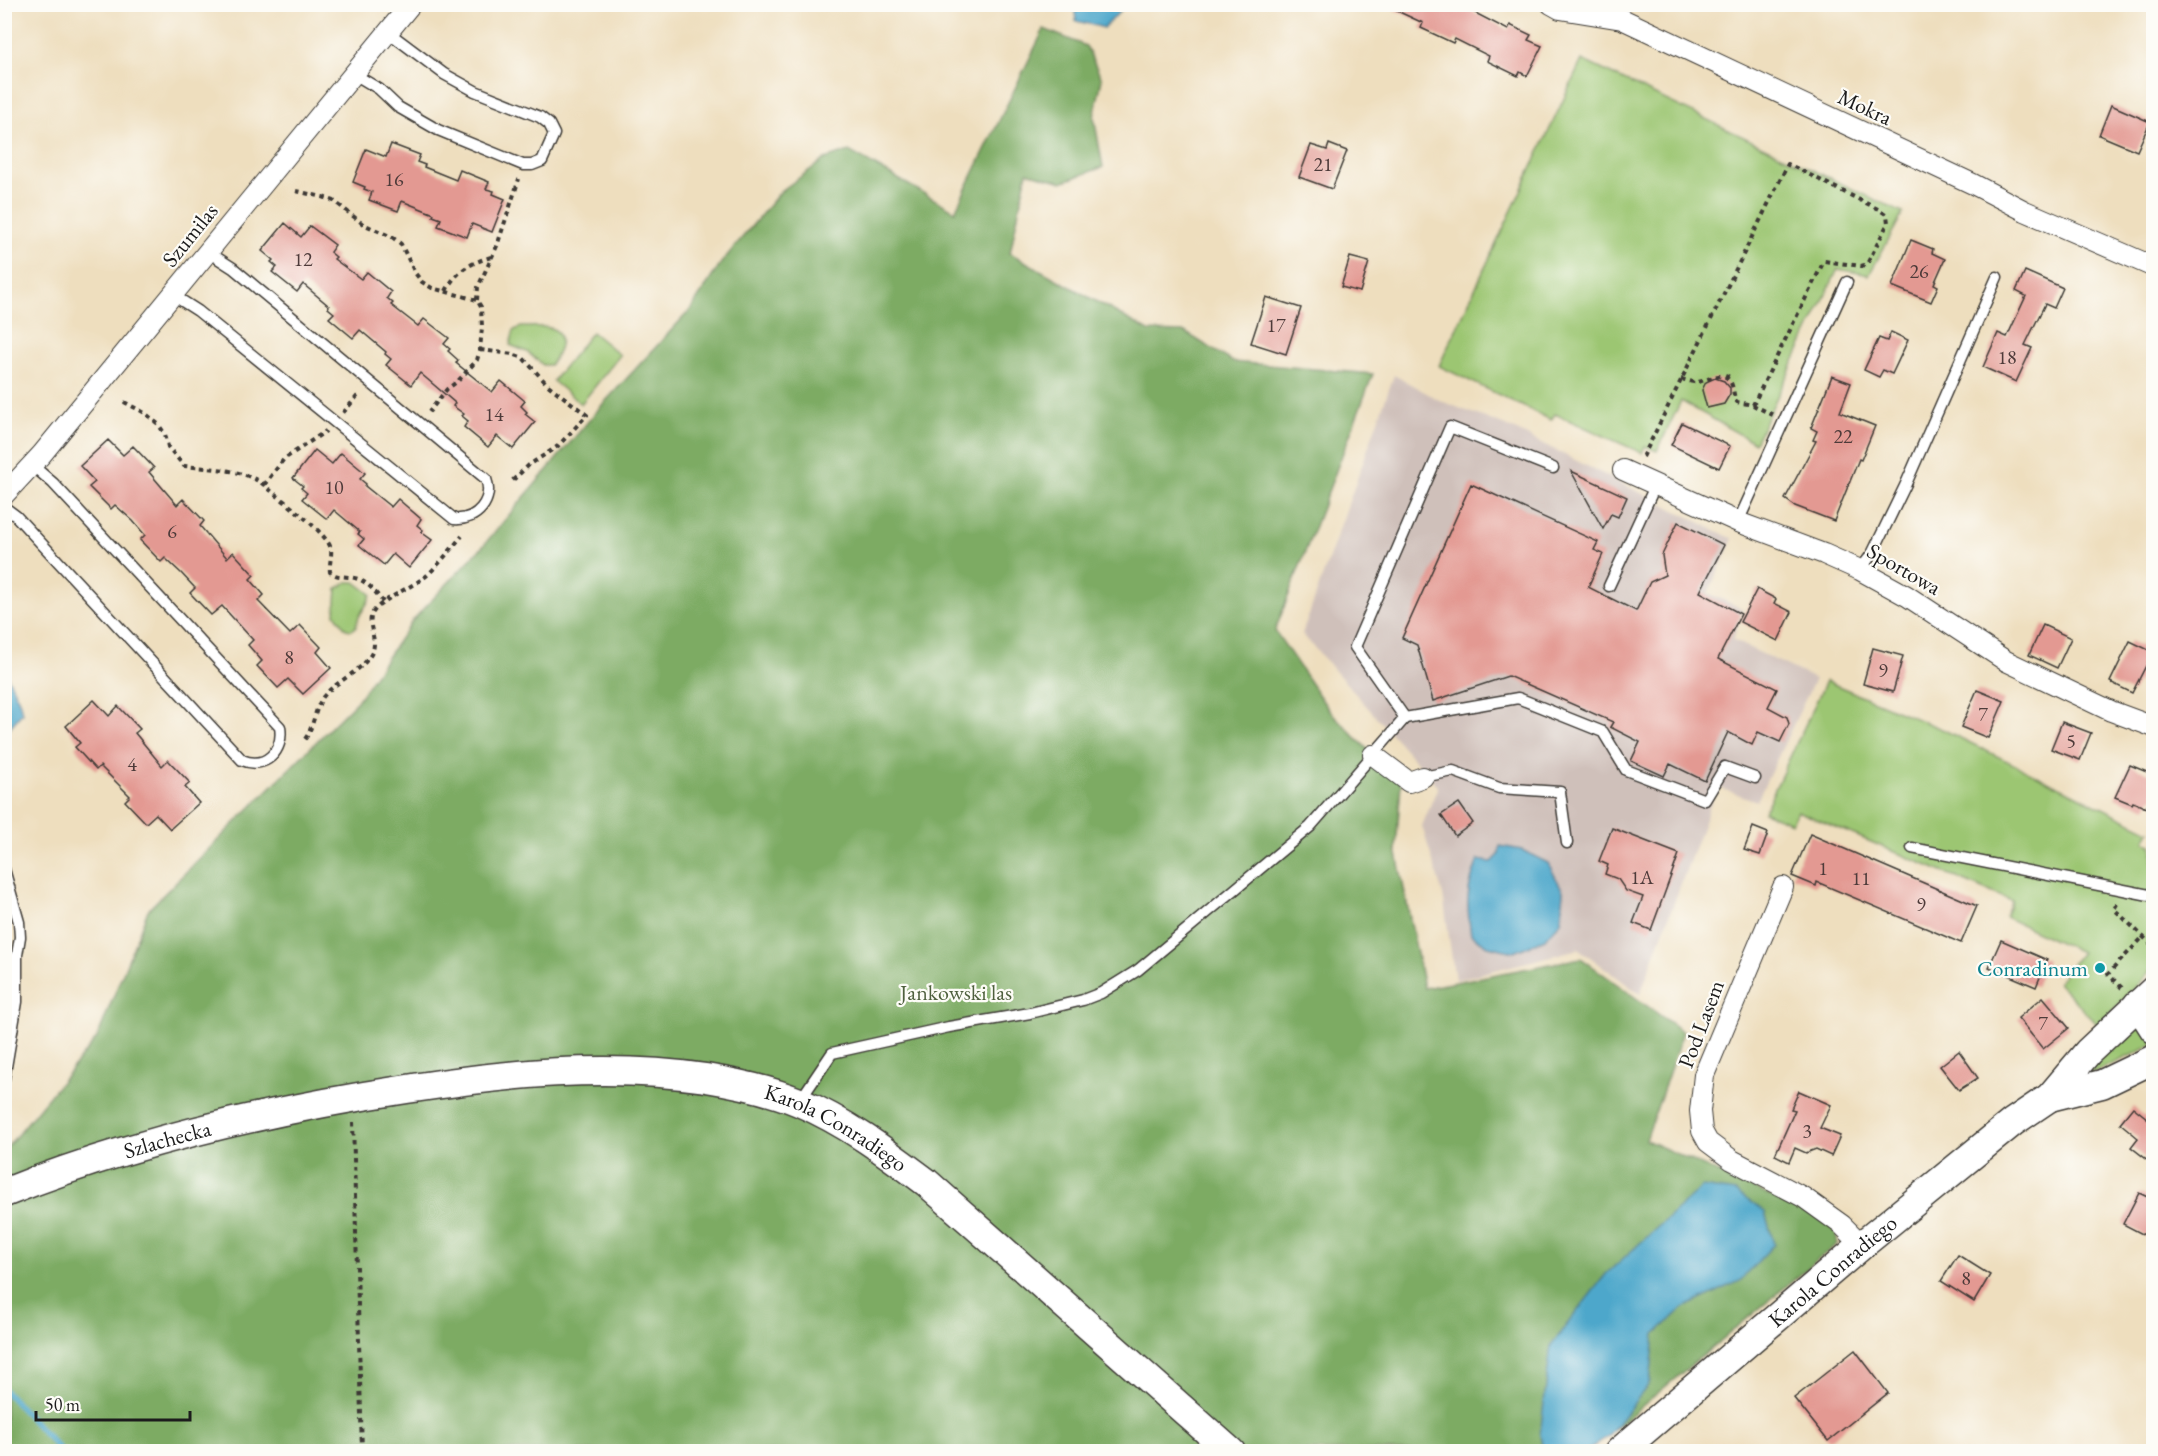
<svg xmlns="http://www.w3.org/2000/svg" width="2158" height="1456" font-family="'EB Garamond',serif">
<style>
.industrial{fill:#cfc0ba}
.green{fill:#9cc672;stroke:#5c7147;stroke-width:1.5}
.forest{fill:#7dab64;stroke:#4c6440;stroke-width:1.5}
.water{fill:#4da7cb;stroke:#346274;stroke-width:1.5}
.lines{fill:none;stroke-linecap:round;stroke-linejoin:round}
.stream{stroke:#4da7cb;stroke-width:6}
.building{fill:#e39992}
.lane-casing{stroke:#3c3934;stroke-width:13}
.street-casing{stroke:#3c3934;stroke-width:22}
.secondary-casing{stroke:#3c3934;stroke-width:31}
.path{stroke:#3c3934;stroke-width:4;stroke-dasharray:4.5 4.5;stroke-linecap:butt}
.lane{stroke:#fff;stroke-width:10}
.street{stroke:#fff;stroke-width:20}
.secondary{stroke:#fff;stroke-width:28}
.culture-dot{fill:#0f9aa8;stroke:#fdfcf7;stroke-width:2}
.labels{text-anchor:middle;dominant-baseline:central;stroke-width:4.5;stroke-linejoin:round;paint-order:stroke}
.number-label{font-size:20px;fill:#4e3b3a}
.street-label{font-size:22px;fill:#1c1c1c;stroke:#fdfcf7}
.culture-label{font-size:22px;fill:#0d838f;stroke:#fdfcf7;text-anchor:end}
.park-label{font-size:22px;fill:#4f603e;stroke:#fdfcf7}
</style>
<rect width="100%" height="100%" fill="#fdfcf7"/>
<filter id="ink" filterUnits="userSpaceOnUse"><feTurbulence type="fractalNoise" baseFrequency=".0167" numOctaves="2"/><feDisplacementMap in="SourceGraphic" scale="12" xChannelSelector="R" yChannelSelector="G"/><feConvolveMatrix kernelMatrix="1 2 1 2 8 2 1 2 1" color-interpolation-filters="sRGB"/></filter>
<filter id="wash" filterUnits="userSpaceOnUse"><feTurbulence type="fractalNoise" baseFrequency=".008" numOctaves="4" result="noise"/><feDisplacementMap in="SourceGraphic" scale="24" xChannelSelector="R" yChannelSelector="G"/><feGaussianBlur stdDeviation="1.35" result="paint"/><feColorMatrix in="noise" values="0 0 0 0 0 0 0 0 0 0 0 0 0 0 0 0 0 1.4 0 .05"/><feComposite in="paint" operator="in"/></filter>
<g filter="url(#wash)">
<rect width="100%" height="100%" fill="#eedebe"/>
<path class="industrial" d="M1394,375L1441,401L1511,428L1733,539L1708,593L1743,609L1733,640L1815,679L1757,801L1717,787L1640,994L1579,949L1455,980L1443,895L1422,826L1438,786L1302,634Z"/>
<g class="green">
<path d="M1582,60L1903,213L1869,275L1838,269L1755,443L1681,401L1657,451L1645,446L1642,453L1555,414L1551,420L1439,366Z"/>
<path d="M521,327C530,327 542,326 550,328C569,333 558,355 550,365H543L527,352L510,345L514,330Z"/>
<path d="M592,332L620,355L581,404L553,381Z"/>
<path d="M347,582H355L371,594C368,607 357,613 356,627L352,630L346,629L335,614L337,589Z"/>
<path d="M1826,681L1944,730L2150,831L2145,841L2153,846V968L2099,1026L2058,983L2081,952L2005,917L2012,901L1797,811L1792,823L1764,812Z"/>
<path d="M2153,1005V1045L2063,1087Z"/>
</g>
<path class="forest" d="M1044,29L1086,46L1102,79L1094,117L1103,167L1062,182L1027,172L1010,253L1149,331L1185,332L1233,362L1373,374L1275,631L1329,710L1401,783L1396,849L1424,988L1581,958L1683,1032L1646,1140L1837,1226V1244L1588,1451H5L4,1151L97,1038L148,910L357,701L412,621L482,547L602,405L691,309L721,263L781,191L825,159L849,151L955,211Z"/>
<g class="water">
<path d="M1074,5V4L1126,5L1104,28L1076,21Z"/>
<path d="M5,671L20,703L22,713L5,733Z"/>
<path d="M1500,846L1522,850L1548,863L1563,891L1561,922L1545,939L1514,952L1488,946L1471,935C1466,903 1466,891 1478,860L1492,862L1499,855Z"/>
<path d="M1702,1187L1736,1192L1765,1212L1774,1244L1740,1281L1685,1307L1655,1334L1650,1383L1608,1436L1587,1451H1543L1540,1435L1551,1345L1606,1274Z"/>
</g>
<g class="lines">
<path class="stream" d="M4,1390L62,1452"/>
</g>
<g id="blocks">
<g class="building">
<path d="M1382,4H1458L1508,30L1510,25L1531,35L1528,40L1542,46L1527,76L1520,72L1518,76L1487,61L1489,56L1455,39L1453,43L1421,28L1423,23Z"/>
<path d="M2111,105L2150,122L2137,151L2099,135Z"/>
<path d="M391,144L420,155L417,162L425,165L424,167L456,180L460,170L489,182L486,189L494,191L493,194L505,199L492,232L472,224L467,237L438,226L441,219L433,216L434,214L402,201L398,211L369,200L372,192L364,189L365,187L353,182L366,149L386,157Z"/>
<path d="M1329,144L1347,151L1332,189L1299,177L1311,145L1327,150Z"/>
<path d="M285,223L301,237L310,226L335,245L330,252L336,257L334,259L361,279L367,272L391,292L387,298L393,303L391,305L418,326L424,319L449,338L444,344L450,349L448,351L458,360L456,363L492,392L501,381L525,401L521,406L527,412L525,414L535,422L513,449L497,436L488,447L464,427L468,421L462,416L464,414L453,406L455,403L420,373L411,385L386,365L391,359L385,354L386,352L360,330L353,338L329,318L334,313L328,308L329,306L303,284L297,292L272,272L277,267L271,262L273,260L262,251Z"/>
<path d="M1911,240L1933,249L1932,253L1945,259L1934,284L1938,286L1931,302L1892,286Z"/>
<path d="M1350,257L1369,262L1360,292L1341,287Z"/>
<path d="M2025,271L2063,288L2054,308L2045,304L2025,345L2032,348L2016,382L1983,367L1998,333L2007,337L2026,296L2016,291Z"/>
<path d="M1266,297L1301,308L1286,354L1251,343Z"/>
<path d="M1891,332L1908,340L1892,374L1883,370L1879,377L1864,370L1879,338L1887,341Z"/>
<path d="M1832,376L1851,383L1840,412L1875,426L1861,460L1859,459L1834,521L1795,506L1785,499L1816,441L1813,440L1817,431L1811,428Z"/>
<path d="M1715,378L1724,381L1730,388V394L1724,404L1707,408L1702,390L1706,382Z"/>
<path d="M1682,423L1730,446L1719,468L1671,445Z"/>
<path d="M108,440L123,455L133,446L154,468L149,472L177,505L183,499L204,521L200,526L227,558L233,552L254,575L250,579L264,595L258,601L290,634L300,625L321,647L317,652L331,668L303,694L288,679L278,688L257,666L262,661L248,645L253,640L222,606L211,615L190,593L195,588L181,573L165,558L161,562L140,540L145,535L133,521L115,505L111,509L89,487L95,482L80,466Z"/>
<path d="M315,450L332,464L341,453L365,473L360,479L366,484L365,486L391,507L398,499L421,519L417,525L423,530L421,532L432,540L409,568L393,554L384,565L359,545L364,539L358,534L360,532L334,510L327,519L302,499L307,493L301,488L303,486L293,478Z"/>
<path d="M1571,471L1627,497L1618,517L1611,514L1603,529Z"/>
<path d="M1471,484L1598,542L1594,550L1603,554L1588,587L1636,611L1650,582L1665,575L1662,555L1678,522L1724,545L1700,592L1741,614L1718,659L1777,689L1768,707L1787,717L1789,724L1780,742L1758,732L1752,745L1728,732L1705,781L1670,764L1664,776L1631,761L1640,742L1610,727L1613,722L1508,676L1433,701L1417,645L1402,638Z"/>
<path d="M1757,589L1776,599L1774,603L1792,612L1778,641L1740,622Z"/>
<path d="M2043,625L2071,638L2057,668L2029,655Z"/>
<path d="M2130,641L2153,652L2132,693L2110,682Z"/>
<path d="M1873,648L1903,656L1893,692L1863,684Z"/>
<path d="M1977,690L2004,701L1988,738L1961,727Z"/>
<path d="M94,700L109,716L118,706L140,729L135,733L162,766L168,760L190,783L185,787L199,803L170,829L156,814L146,823L125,801L130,796L100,766L96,770L75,747L80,743L66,726Z"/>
<path d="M2062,722L2091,733L2080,760L2051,749Z"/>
<path d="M2130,765L2154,775V797L2150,799L2146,808L2133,802L2132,804L2115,797Z"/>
<path d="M1459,803L1473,823L1455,836L1441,815Z"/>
<path d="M1753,827L1768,833L1760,855L1744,850Z"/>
<path d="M1612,828L1679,854L1651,930L1633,923L1643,897L1626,891L1618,879L1605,874L1608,865L1599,861Z"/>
<path d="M1810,834L1977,906L1961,943L1817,882L1816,886L1792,876Z"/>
<path d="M2001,940L2047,960L2036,987L1989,967Z"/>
<path d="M2043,997L2069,1028L2043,1049L2018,1018Z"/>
<path d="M1959,1051L1978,1078L1959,1090L1940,1066Z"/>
<path d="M1799,1091L1831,1105L1820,1128L1840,1136L1831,1156L1816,1149L1806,1153L1795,1148L1789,1162L1775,1155L1795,1110L1791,1109Z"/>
<path d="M2133,1107L2152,1122L2154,1120V1165L2131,1147L2138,1138L2120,1123Z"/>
<path d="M2139,1193L2154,1200V1240L2123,1224Z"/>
<path d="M1958,1255L1990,1275L1974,1302L1941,1281Z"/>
<path d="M1855,1350L1888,1393L1828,1441L1794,1398Z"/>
</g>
</g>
</g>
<g filter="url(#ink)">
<use href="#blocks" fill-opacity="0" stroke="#3c3934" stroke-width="1.5"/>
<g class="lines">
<g class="lane-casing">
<g id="lane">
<path d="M354,74L379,89L398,107L438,130L523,165H532L542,161L554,134L549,124L540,117L475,91L444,74L388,32"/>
<path d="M173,295L198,311L454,519C477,521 494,500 486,479L233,268L208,252"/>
<path d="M4,507L16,516L242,760C265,770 284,751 280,727L53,483L32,465"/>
<path d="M1738,522L1847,282"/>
<path d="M1860,570L1872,554L1905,486L1997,277"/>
<path d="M1609,586L1656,484"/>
<path d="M1405,718L1518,698L1603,732L1626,770L1705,800L1725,767L1755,778"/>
<path d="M1423,777L1453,771L1499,788L1560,792L1567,843"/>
<path d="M1912,848L2154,896"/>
<path d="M4,869L19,922L20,937L17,955V1002L4,1079"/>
<path d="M799,1102L832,1053L949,1027L1030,1013L1083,1000L1101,993L1138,970L1310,827L1405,718L1355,647L1450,427L1553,468"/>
</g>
</g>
<g class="street-casing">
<g id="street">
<path d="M1551,4L1560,9L1622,19L1973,184L2025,211L2154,267"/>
<path d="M1623,470L1738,522L1824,554L1860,570L1907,596L2006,661L2111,711L2154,727"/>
<path d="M4,495L42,454L411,4"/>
<path d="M1373,755L1409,782L1423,777"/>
<path d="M1783,887L1704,1075L1700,1111L1702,1131L1708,1142L1732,1160L1803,1197L1842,1225L1862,1245"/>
</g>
</g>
<g class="secondary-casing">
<g id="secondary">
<path d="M2138,1004L2154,1029"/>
<path d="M2050,1097L2102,1084L2154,1059"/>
<path id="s1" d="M4,1193C134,1141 269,1110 407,1089C506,1074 605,1063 706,1078C737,1083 770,1090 799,1102C846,1122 886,1152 926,1182L1231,1452"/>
<path id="s2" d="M1619,1452L1862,1245L2013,1122L2050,1097L2088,1052L2154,990"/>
</g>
</g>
<g class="path">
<path d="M296,191L323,197L334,201L363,224L392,237L401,244L415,273L422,282L432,288L477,300L481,307L482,327L480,350L477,360L458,381L447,389L429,412"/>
<path d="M446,291C456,271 470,263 491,257"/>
<path d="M477,300L478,287L497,246L519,179"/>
<path d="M480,350L513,354L523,358L548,385L587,415L558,446L529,465L512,481"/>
<path d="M1726,378L1729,371"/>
<path d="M1681,379C1686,380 1691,382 1695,382C1706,383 1723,367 1731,383C1734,389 1733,396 1737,402L1753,405L1773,415"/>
<path d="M124,402L145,413L158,424L165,434L168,447L184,466C211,469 242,468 264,485C278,497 328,533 331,549C332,556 329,564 330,572C337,577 340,576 348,577C365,578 373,589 383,602"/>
<path d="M343,413L360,393"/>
<path d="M1643,457L1788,164L1880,210L1887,215L1888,223L1867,264L1861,266L1824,261L1753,405"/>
<path d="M264,485L284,459L326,431"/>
<path d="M305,739C314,727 314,710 323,697C336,680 365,671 373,650C377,638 367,625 372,614C378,601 412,587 425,577C438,566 450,550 462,536"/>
<path d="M2117,904L2114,909L2154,947"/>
<path d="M2122,988L2108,974L2143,937"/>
<path d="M353,1122L362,1452"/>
</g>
<use href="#lane" class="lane"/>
<use href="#street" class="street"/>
<use href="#secondary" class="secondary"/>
</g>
</g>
<circle class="culture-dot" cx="2100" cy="968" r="6"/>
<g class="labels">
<g class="number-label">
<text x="1323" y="164">21</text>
<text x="394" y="179">16</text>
<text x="303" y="259">12</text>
<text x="1919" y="271">26</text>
<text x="1276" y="325">17</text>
<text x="2007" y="357">18</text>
<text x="494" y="414">14</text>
<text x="1843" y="436">22</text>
<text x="334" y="487">10</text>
<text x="172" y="531">6</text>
<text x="289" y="657">8</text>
<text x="1883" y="670">9</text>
<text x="1983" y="714">7</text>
<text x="2071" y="741">5</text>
<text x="132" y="764">4</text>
<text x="1823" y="868">1</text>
<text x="1642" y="877">1A</text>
<text x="1861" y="878">11</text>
<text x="1921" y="904">9</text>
<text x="2043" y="1023">7</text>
<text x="1807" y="1131">3</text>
<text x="1966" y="1278">8</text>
</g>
<g class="street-label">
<text transform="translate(1865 107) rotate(25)">Mokra</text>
<text transform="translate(190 235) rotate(-51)">Szumilas</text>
<text transform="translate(1904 569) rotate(30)">Sportowa</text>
<text transform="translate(1701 1024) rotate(-69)">Pod Lasem</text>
<text stroke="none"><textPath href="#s1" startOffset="858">Karola Conradiego</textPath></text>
<text stroke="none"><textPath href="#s1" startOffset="172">Szlachecka</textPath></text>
<text stroke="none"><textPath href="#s2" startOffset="280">Karola Conradiego</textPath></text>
</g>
<g class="culture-label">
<text x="2088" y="968">Conradinum</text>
</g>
<g class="park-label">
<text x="956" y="992">Jankowski las</text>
</g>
</g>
<rect width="2158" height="1456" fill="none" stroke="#fdfcf7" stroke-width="24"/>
<path d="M36 1411v9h154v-9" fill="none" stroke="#1c1c1c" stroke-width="3"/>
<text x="45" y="1411" font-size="18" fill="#1c1c1c" stroke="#fdfcf7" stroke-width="4.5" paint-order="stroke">50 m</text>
</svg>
